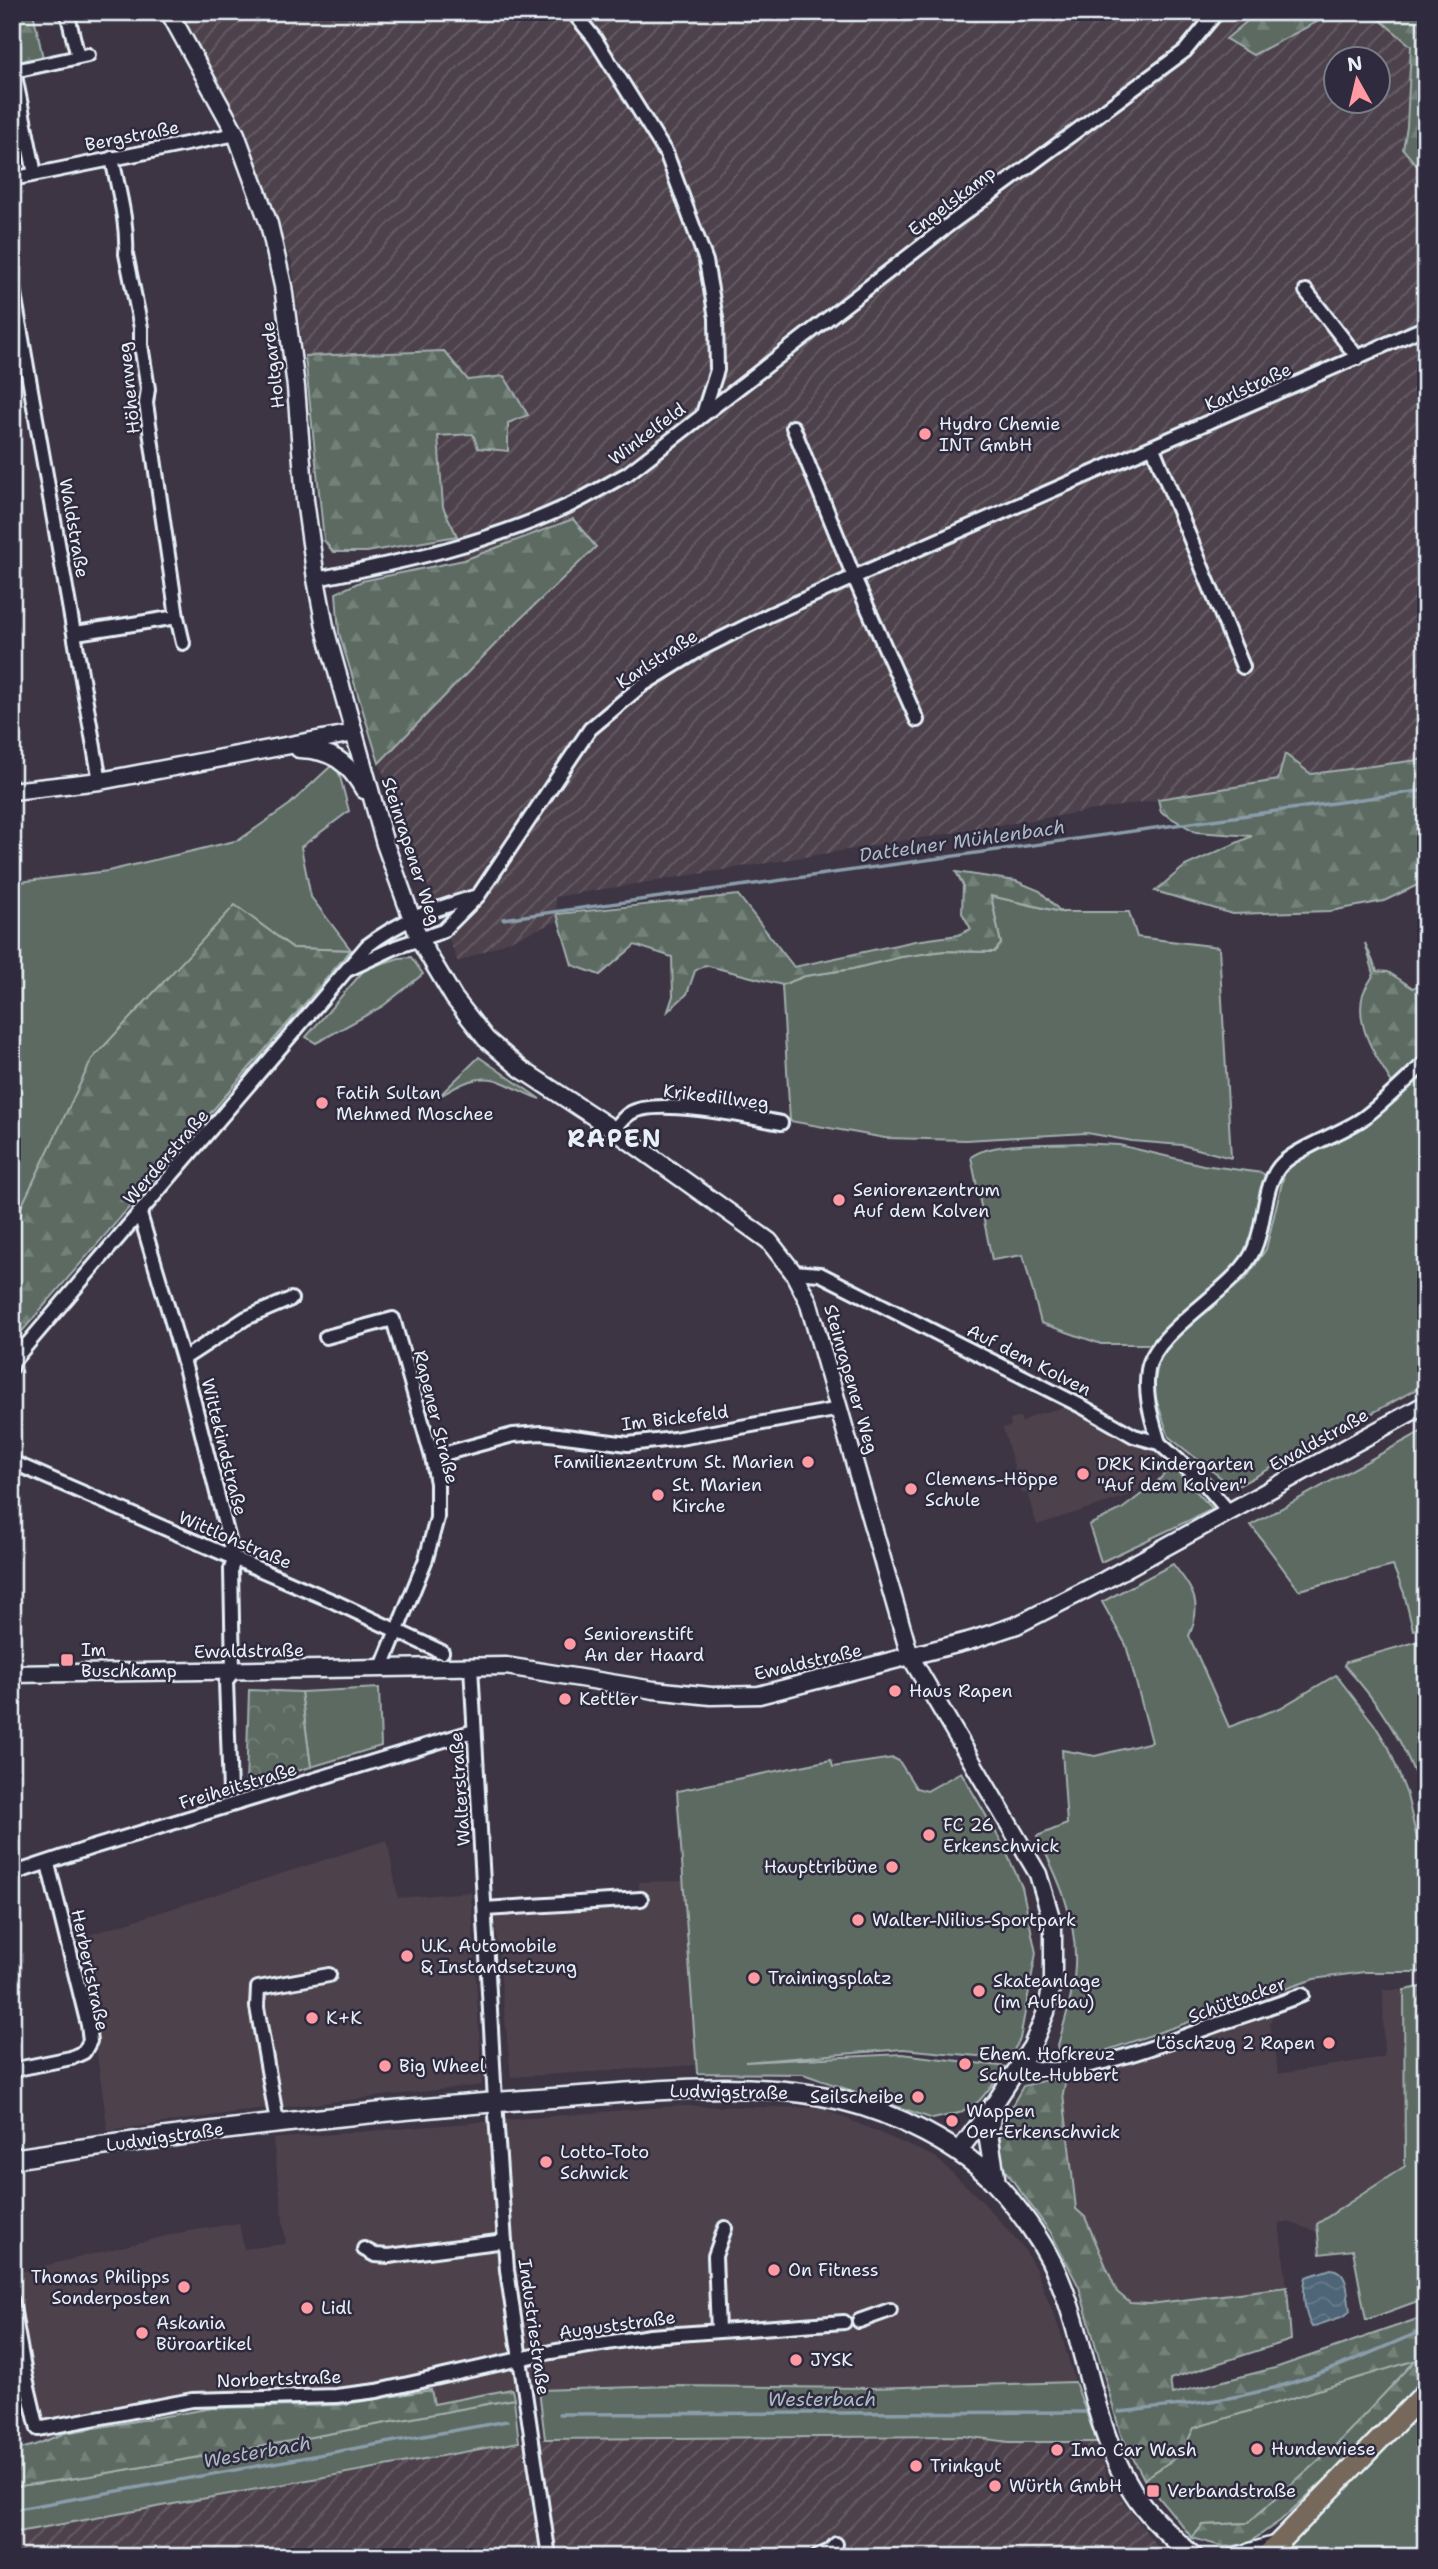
<svg xmlns="http://www.w3.org/2000/svg" width="1438" height="2569" font-family="'Shantell Sans',sans-serif">
<style>
.built{fill:#4e424c}
.industrial{fill:url(#industrial-furrows);fill-rule:evenodd}
.grass{fill:#5b6b62;stroke:#a2aead;stroke-width:2}
.forest{fill:url(#forest-firs);stroke:#a2aead;stroke-width:2}
.park{fill:url(#park-crowns);stroke:#a2aead;stroke-width:2}
.water{fill:url(#water-waves);stroke:#8b9dab;stroke-width:2}
.lines{fill:none;stroke-linecap:round;stroke-linejoin:round}
.stream{stroke:#8b9dab;stroke-width:3.5}
.minor-casing{stroke:#e8f1f8;stroke-width:18}
.tertiary-casing{stroke:#e8f1f8;stroke-width:21}
.secondary-casing{stroke:#e8f1f8;stroke-width:23}
.primary-casing{stroke:#e8f1f8;stroke-width:24}
.minor{stroke:#2f2a3d;stroke-width:12}
.tertiary{stroke:#2f2a3d;stroke-width:16}
.secondary{stroke:#2f2a3d;stroke-width:18}
.primary{stroke:#76695c;stroke-width:19}
.poi-dot{fill:#ff9aa2;stroke:#2f2a3d;stroke-width:2.5}
.labels{text-anchor:middle;dominant-baseline:central;stroke-width:5;stroke-linejoin:round;paint-order:stroke}
.street-label{font-size:18px;fill:#e8f1f8;stroke:#2f2a3d}
.poi-label{font-size:18px;fill:#e8f1f8;stroke:#2f2a3d;text-anchor:start}
.water-label{font-size:19px;font-style:italic;fill:#aab9c4;stroke:#2f2a3d}
.district-label{font-size:24px;font-weight:bold;letter-spacing:2px;fill:#e8f1f8;stroke:#2f2a3d}
</style>
<defs>
<pattern id="industrial-furrows" width="10" height="10" patternUnits="userSpaceOnUse" patternTransform="scale(1.75)"><rect width="10" height="10" fill="#4e424c"/><path d="M-1 1l2-2M0 10L10 0M9 11l2-2" fill="none" stroke="#685e67"/></pattern>
<pattern id="forest-firs" width="22" height="20" patternUnits="userSpaceOnUse" patternTransform="scale(1.75)"><rect width="22" height="20" fill="#5b6b62"/><path d="M5 1l3.5 6h-7zM16 11l3.5 6h-7z" fill="#738179"/></pattern>
<pattern id="park-crowns" width="20" height="18" patternUnits="userSpaceOnUse" patternTransform="scale(1.75)"><rect width="20" height="18" fill="#5b6b62"/><path d="M2 6a3 3 0 1 1 6 0M12 15a3 3 0 1 1 6 0" fill="none" stroke="#738179"/></pattern>
<pattern id="water-waves" width="16" height="10" patternUnits="userSpaceOnUse" patternTransform="scale(1.75)"><rect width="16" height="10" fill="#4d6577"/><path d="M0 5q4-4 8 0t8 0" fill="none" stroke="#677c8b"/></pattern>
</defs>
<rect width="100%" height="100%" fill="#3d3544"/>
<filter id="ink" filterUnits="userSpaceOnUse"><feTurbulence type="fractalNoise" baseFrequency=".0143" numOctaves="2"/><feDisplacementMap in="SourceGraphic" scale="14" xChannelSelector="R" yChannelSelector="G"/><feConvolveMatrix kernelMatrix="1 2 1 2 8 2 1 2 1" color-interpolation-filters="sRGB"/></filter>
<g filter="url(#ink)">
<g class="built">
<path d="M1069,1406L1161,1456L1136,1493L1037,1525L1027,1493L1022,1494L1003,1428L1011,1426L1010,1420L1020,1417L1022,1423L1034,1415Z"/>
<path d="M387,1840L398,1898L471,1892L482,2085L231,2113L108,2131L93,2026L73,1940Z"/>
<path d="M683,1881L696,2065L511,2077L495,1918L639,1908V1882Z"/>
<path d="M1383,1990H1404L1405,2166L1317,2224L1318,2232L1288,2222L1279,2223L1287,2287L1150,2304L1130,2303L1117,2292L1085,2217L1076,2210L1063,2093L1067,2075L1122,2063L1242,2024L1282,2007L1273,2015L1270,2023L1278,2074L1384,2057Z"/>
<path d="M677,2106L822,2108L935,2157L982,2201L1024,2249L1036,2270L1060,2331L1075,2382L869,2388L670,2386L512,2389L433,2404L431,2390L340,2405L213,2408L65,2433L44,2442L12,2284V2274L178,2233L239,2223L244,2249L286,2244L273,2139Z"/>
</g>
<g class="industrial">
<path d="M177,12H1258L1227,39L1277,44L1336,12H1371L1411,46L1407,127L1403,149L1426,177V759L1311,775L555,897L558,921L458,962L379,763L519,620L596,547L572,519L464,560L457,536L443,507L438,436L474,434L508,450V423L528,414L468,380L305,356L319,480L292,262ZM1336,60H1378V102H1336Z"/>
<path d="M964,2436L1009,2442H1097L1108,2481L1165,2557H12V2533L519,2442L554,2438Z"/>
</g>
<g class="grass">
<path d="M331,766L338,769L349,811L301,847L311,897L351,950L293,948L235,906L12,1226V883L108,871L239,840L289,805Z"/>
<path d="M991,896L1061,912H1129L1137,937L1219,947L1231,1158L1182,1145L1132,1141L1087,1133L966,1140L885,1138L790,1121L782,985L805,976L852,969L901,957L943,951L994,952L1001,944Z"/>
<path d="M411,957L423,974L383,1006L316,1043L306,1037L365,969L399,958Z"/>
<path d="M479,1057L540,1099C527,1095 517,1088 504,1083C480,1071 458,1085 437,1098Z"/>
<path d="M1426,1071V1384L1234,1488L1169,1437L1153,1390L1161,1350L1247,1277L1266,1249L1284,1174L1296,1159L1353,1132L1404,1093Z"/>
<path d="M1078,1143L1119,1145L1203,1165L1262,1173L1267,1177L1255,1239L1246,1260L1155,1344H1101L1041,1323L1023,1255L992,1260L971,1157C991,1141 1051,1145 1078,1143Z"/>
<path d="M1426,1429V1627L1413,1630L1404,1593L1393,1566L1299,1590L1251,1525Z"/>
<path d="M1172,1466L1213,1509L1101,1562L1089,1525L1122,1509L1156,1483Z"/>
<path d="M1173,1564C1194,1591 1203,1603 1189,1636L1229,1727L1280,1708L1336,1675L1374,1724L1389,1748L1407,1795L1426,1878V1972H1364L1314,1979L1102,2052L1061,2057L1058,2045C1065,2020 1074,1992 1075,1965C1077,1918 1058,1877 1037,1836L1067,1824L1062,1750L1095,1756L1152,1742L1126,1645L1102,1602Z"/>
<path d="M1426,1639V1810C1413,1755 1383,1707 1344,1665L1346,1662Z"/>
<path d="M379,1688L381,1746L311,1767L301,1692Z"/>
<path d="M893,1758L899,1761L916,1788L927,1791L961,1772L1002,1843L1022,1887L1036,1953L1020,2039L1009,2059L903,2049L745,2062L902,2054L1008,2067L979,2101L959,2113L933,2119L803,2074L697,2073L677,1791L831,1760L833,1767Z"/>
<path d="M1426,1986V2298L1366,2320L1353,2250L1320,2254L1317,2224L1405,2166L1404,1990Z"/>
<path d="M1418,2359L1336,2445L1248,2523L1203,2525L1192,2538L1144,2479L1181,2454L1193,2428Z"/>
<path d="M1075,2382L1097,2442H1009L964,2436L545,2439L539,2390L670,2386L869,2388Z"/>
<path d="M514,2399L519,2442L12,2533V2487L90,2476L263,2446Z"/>
<path d="M1426,2404V2557H1278Z"/>
</g>
<g class="forest">
<path d="M12,12H33L43,58L12,65Z"/>
<path d="M1258,12H1336L1253,55L1226,39Z"/>
<path d="M1371,12H1426V177L1403,149L1407,127L1411,46Z"/>
<path d="M444,351L468,380L504,376L528,415L508,423V451L478,448L473,434L438,436L443,507L457,536L367,552H333L324,540L305,356Z"/>
<path d="M573,519L596,547L519,620L379,763L339,633L336,593L362,581L464,560Z"/>
<path d="M1285,754L1311,774L1426,759V881L1384,901L1331,911L1233,914L1155,891L1185,866L1252,836L1196,832L1161,812L1158,799L1278,780Z"/>
<path d="M956,872L1016,881L1040,891L1061,912L991,896L1001,944L994,952L943,951L901,957L852,969L805,976L782,985L705,965L695,971L687,994L668,1011L673,996L672,957L635,945L600,975L572,965L557,914L738,895L794,967L915,941L958,935L971,929L962,913L963,885Z"/>
<path d="M235,905L293,948L351,950L12,1343V1226L92,1059Z"/>
<path d="M1365,943L1377,971L1388,972L1413,988L1426,980V1056L1394,1086C1378,1060 1354,1027 1363,994C1365,988 1370,981 1374,974Z"/>
<path d="M1067,2075L1063,2093L1076,2209L1085,2217L1117,2292L1130,2303L1150,2304L1287,2287L1291,2340L1170,2379L1172,2394L1275,2368L1426,2316V2376L1354,2453L1280,2521L1247,2544L1224,2547L1192,2538L1203,2525L1248,2523L1336,2445L1416,2360L1194,2428L1181,2454L1144,2479L1121,2435L1079,2287L1051,2233L1002,2166L1000,2137L1005,2118L1023,2086Z"/>
<path d="M512,2389L514,2399L263,2446L90,2476L12,2487V2451L35,2445L65,2433L213,2408L340,2405L431,2390L434,2404Z"/>
</g>
<path class="park" d="M249,1690L301,1692L311,1767L246,1786Z"/>
<path class="water" d="M1331,2269C1350,2271 1347,2296 1350,2311L1344,2316L1312,2327C1304,2314 1302,2290 1306,2277Z"/>
<g class="lines">
<g class="stream">
<path d="M503,919L1426,790"/>
<path d="M1119,2412C1164,2407 1209,2403 1253,2393C1313,2380 1370,2353 1426,2329"/>
<path d="M559,2414L1085,2412"/>
<path d="M12,2510L507,2421"/>
</g>
<g class="minor-casing">
<g id="minor">
<path d="M67,12L78,57"/>
<path d="M573,12L595,39L667,155L706,261L716,318L717,370L703,414"/>
<path d="M35,174L14,71L88,55"/>
<path d="M12,179L236,134"/>
<path d="M12,282L100,781"/>
<path d="M1306,291L1358,358"/>
<path d="M793,427L854,577L917,720"/>
<path d="M1153,448L1243,667"/>
<path d="M316,579C403,562 489,543 570,505C589,496 608,484 627,474L950,224L1185,51L1217,12"/>
<path d="M177,617L183,643"/>
<path d="M76,633L177,617L146,403L148,389L141,345V328L126,254C128,222 118,189 112,158"/>
<path d="M349,969L396,947L443,931L478,896L590,729L641,686L701,649L769,615L854,577L1426,327"/>
<path d="M614,1130C618,1125 623,1118 629,1114C654,1096 749,1117 781,1123"/>
<path d="M140,1214L183,1359L234,1560L231,1569L233,1671L226,1681L230,1792"/>
<path d="M793,1272L820,1274L1083,1407L1134,1436L1159,1443L1205,1484L1229,1512"/>
<path d="M326,1337L393,1319L432,1457L437,1483V1518L426,1559L382,1667"/>
<path d="M183,1359L246,1318L291,1299"/>
<path d="M12,1367L13,1361L367,946C402,919 433,910 474,897"/>
<path d="M1159,1443C1152,1419 1144,1396 1148,1370C1154,1331 1228,1294 1250,1257C1267,1229 1261,1183 1283,1163C1300,1147 1340,1134 1362,1119C1385,1102 1405,1081 1426,1062"/>
<path d="M432,1457L513,1435L542,1433L628,1444L674,1439L840,1409"/>
<path d="M12,1462L335,1602L442,1652"/>
<path d="M471,1666L495,2101L507,2270L549,2557"/>
<path d="M12,1874L90,1848L474,1731"/>
<path d="M485,1909L641,1899"/>
<path d="M1021,2063C1065,2086 1175,2039 1221,2023C1248,2014 1276,2005 1302,1995"/>
<path d="M12,2070L71,2058L84,2052L90,2041L88,2025L48,1864"/>
<path d="M277,2122L257,2007L258,1988L329,1975"/>
<path d="M364,2249L375,2255L389,2256L505,2241"/>
<path d="M12,2301L25,2374L38,2429L192,2400L336,2396L377,2391L551,2352L650,2336L844,2322"/>
<path d="M859,2321L890,2310"/>
<path d="M718,2330L715,2256L725,2228"/>
<path d="M817,2557L830,2551L836,2544"/>
</g>
</g>
<g class="tertiary-casing">
<g id="tertiary">
<path d="M169,12L236,134L269,224L283,286L296,387L305,500L316,579L326,632L385,844L420,941L454,998L486,1039L521,1069L614,1130L769,1241L793,1272L808,1301L910,1656L1038,1874L1053,1924V1980L1046,2012L1032,2046L993,2106L958,2152"/>
<path d="M299,749C332,750 348,762 364,790"/>
<path d="M12,791L100,781L354,733"/>
<path d="M12,1674L506,1666L654,1690L711,1696L759,1695L972,1640L1017,1625L1105,1580L1426,1404"/>
</g>
</g>
<g class="secondary-casing">
<g id="secondary">
<path d="M993,2106L988,2134L996,2183"/>
<path d="M12,2159C196,2131 381,2109 567,2097C657,2091 752,2079 841,2100C892,2112 963,2146 998,2186C1022,2213 1044,2243 1058,2276C1090,2351 1092,2440 1143,2506C1158,2525 1176,2541 1194,2557"/>
<path d="M1237,2557L1274,2546"/>
</g>
</g>
<g class="primary-casing">
<path id="primary" d="M1265,2557L1426,2392"/>
</g>
<use href="#minor" class="minor"/>
<use href="#tertiary" class="tertiary"/>
<use href="#secondary" class="secondary"/>
<use href="#primary" class="primary"/>
</g>
</g>
<g class="poi-dot">
<circle cx="925" cy="434" r="7"/>
<circle cx="322" cy="1103" r="7"/>
<circle cx="839" cy="1200" r="7"/>
<circle cx="808" cy="1462" r="7"/>
<circle cx="1083" cy="1474" r="7"/>
<circle cx="911" cy="1489" r="7"/>
<circle cx="658" cy="1495" r="7"/>
<circle cx="570" cy="1644" r="7"/>
<rect x="60" y="1653" width="14" height="14" rx="3.5"/>
<circle cx="895" cy="1691" r="7"/>
<circle cx="565" cy="1699" r="7"/>
<circle cx="929" cy="1835" r="7"/>
<circle cx="892" cy="1867" r="7"/>
<circle cx="858" cy="1920" r="7"/>
<circle cx="407" cy="1956" r="7"/>
<circle cx="754" cy="1978" r="7"/>
<circle cx="979" cy="1991" r="7"/>
<circle cx="312" cy="2018" r="7"/>
<circle cx="1329" cy="2043" r="7"/>
<circle cx="965" cy="2064" r="7"/>
<circle cx="385" cy="2066" r="7"/>
<circle cx="918" cy="2097" r="7"/>
<circle cx="952" cy="2121" r="7"/>
<circle cx="546" cy="2162" r="7"/>
<circle cx="774" cy="2270" r="7"/>
<circle cx="184" cy="2287" r="7"/>
<circle cx="307" cy="2308" r="7"/>
<circle cx="142" cy="2333" r="7"/>
<circle cx="796" cy="2360" r="7"/>
<circle cx="1257" cy="2449" r="7"/>
<circle cx="1057" cy="2450" r="7"/>
<circle cx="916" cy="2466" r="7"/>
<circle cx="995" cy="2486" r="7"/>
<rect x="1146" y="2484" width="14" height="14" rx="3.5"/>
</g>
<g class="labels">
<g class="street-label">
<text transform="translate(132 136) rotate(-11)">Bergstraße</text>
<text transform="translate(952 201) rotate(-37)">Engelskamp</text>
<text transform="translate(273 365) rotate(-97)">Holtgarde</text>
<text transform="translate(1248 387) rotate(-24)">Karlstraße</text>
<text transform="translate(129 388) rotate(-96)">Höhenweg</text>
<text transform="translate(647 434) rotate(-37)">Winkelfeld</text>
<text transform="translate(74 528) rotate(80)">Waldstraße</text>
<text transform="translate(657 659) rotate(-33)">Karlstraße</text>
<text transform="translate(411 851) rotate(72)">Steinrapener Weg</text>
<text transform="translate(716 1097) rotate(7)">Krikedillweg</text>
<text transform="translate(166 1157) rotate(-49)">Werderstraße</text>
<text transform="translate(1029 1360) rotate(27)">Auf dem Kolven</text>
<text transform="translate(851 1379) rotate(74)">Steinrapener Weg</text>
<text transform="translate(436 1417) rotate(76)">Rapener Straße</text>
<text transform="translate(675 1418) rotate(-7)">Im Bickefeld</text>
<text transform="translate(1319 1440) rotate(-29)">Ewaldstraße</text>
<text transform="translate(224 1447) rotate(76)">Wittekindstraße</text>
<text transform="translate(235 1540) rotate(23)">Wittlohstraße</text>
<text transform="translate(249 1651) rotate(-1)">Ewaldstraße</text>
<text transform="translate(808 1662) rotate(-13)">Ewaldstraße</text>
<text transform="translate(238 1786) rotate(-17)">Freiheitstraße</text>
<text transform="translate(460 1789) rotate(-94)">Walterstraße</text>
<text transform="translate(90 1970) rotate(78)">Herbertstraße</text>
<text transform="translate(1237 2000) rotate(-20)">Schüttacker</text>
<text transform="translate(729 2092) rotate(1)">Ludwigstraße</text>
<text transform="translate(165 2137) rotate(-8)">Ludwigstraße</text>
<text transform="translate(617 2325) rotate(-8)">Auguststraße</text>
<text transform="translate(534 2327) rotate(82)">Industriestraße</text>
<text transform="translate(279 2379) rotate(-2)">Norbertstraße</text>
</g>
<g class="poi-label">
<text x="939" y="424">Hydro Chemie<tspan x="939" dy="21">INT GmbH</tspan></text>
<text x="336" y="1093">Fatih Sultan<tspan x="336" dy="21">Mehmed Moschee</tspan></text>
<text x="853" y="1190">Seniorenzentrum<tspan x="853" dy="21">Auf dem Kolven</tspan></text>
<text x="794" y="1462" text-anchor="end">Familienzentrum St. Marien</text>
<text x="1097" y="1464">DRK Kindergarten<tspan x="1097" dy="21">"Auf dem Kolven"</tspan></text>
<text x="925" y="1479">Clemens-Höppe<tspan x="925" dy="21">Schule</tspan></text>
<text x="672" y="1485">St. Marien<tspan x="672" dy="21">Kirche</tspan></text>
<text x="584" y="1634">Seniorenstift<tspan x="584" dy="21">An der Haard</tspan></text>
<text x="81" y="1650">Im<tspan x="81" dy="21">Buschkamp</tspan></text>
<text x="909" y="1691">Haus Rapen</text>
<text x="579" y="1699">Kettler</text>
<text x="943" y="1825">FC 26<tspan x="943" dy="21">Erkenschwick</tspan></text>
<text x="878" y="1867" text-anchor="end">Haupttribüne</text>
<text x="872" y="1920">Walter-Nilius-Sportpark</text>
<text x="421" y="1946">U.K. Automobile<tspan x="421" dy="21">&amp; Instandsetzung</tspan></text>
<text x="768" y="1978">Trainingsplatz</text>
<text x="993" y="1981">Skateanlage<tspan x="993" dy="21">(im Aufbau)</tspan></text>
<text x="326" y="2018">K+K</text>
<text x="1315" y="2043" text-anchor="end">Löschzug 2 Rapen</text>
<text x="979" y="2054">Ehem. Hofkreuz<tspan x="979" dy="21">Schulte-Hubbert</tspan></text>
<text x="399" y="2066">Big Wheel</text>
<text x="904" y="2097" text-anchor="end">Seilscheibe</text>
<text x="966" y="2111">Wappen<tspan x="966" dy="21">Oer-Erkenschwick</tspan></text>
<text x="560" y="2152">Lotto-Toto<tspan x="560" dy="21">Schwick</tspan></text>
<text x="788" y="2270">On Fitness</text>
<text x="170" y="2277" text-anchor="end">Thomas Philipps<tspan x="170" dy="21">Sonderposten</tspan></text>
<text x="321" y="2308">Lidl</text>
<text x="156" y="2323">Askania<tspan x="156" dy="21">Büroartikel</tspan></text>
<text x="810" y="2360">JYSK</text>
<text x="1271" y="2449">Hundewiese</text>
<text x="1071" y="2450">Imo Car Wash</text>
<text x="930" y="2466">Trinkgut</text>
<text x="1009" y="2486">Würth GmbH</text>
<text x="1167" y="2491">Verbandstraße</text>
</g>
<g class="water-label">
<text transform="translate(962 841) rotate(-8)">Dattelner Mühlenbach</text>
<text x="822" y="2399">Westerbach</text>
<text transform="translate(257 2452) rotate(-10)">Westerbach</text>
</g>
<g class="district-label">
<text x="615" y="1139">RAPEN</text>
</g>
</g>
<rect width="1438" height="2569" fill="none" stroke="#2f2a3d" stroke-width="42"/>
<rect x="21" y="21" width="1396" height="2527" fill="none" stroke="#e8f1f8" stroke-width="2.5" filter="url(#ink)"/>
<g transform="translate(1357 80) rotate(352)"><circle r="33" fill="#2f2a3d" stroke="#797a88" stroke-width="2"/>
<path d="M0-5L12 26L0 18L-12 26Z" fill="#ff9aa2"/>
<text y="-10" font-size="19" font-weight="bold" text-anchor="middle" fill="#e8f1f8">N</text>
</g>
</svg>
